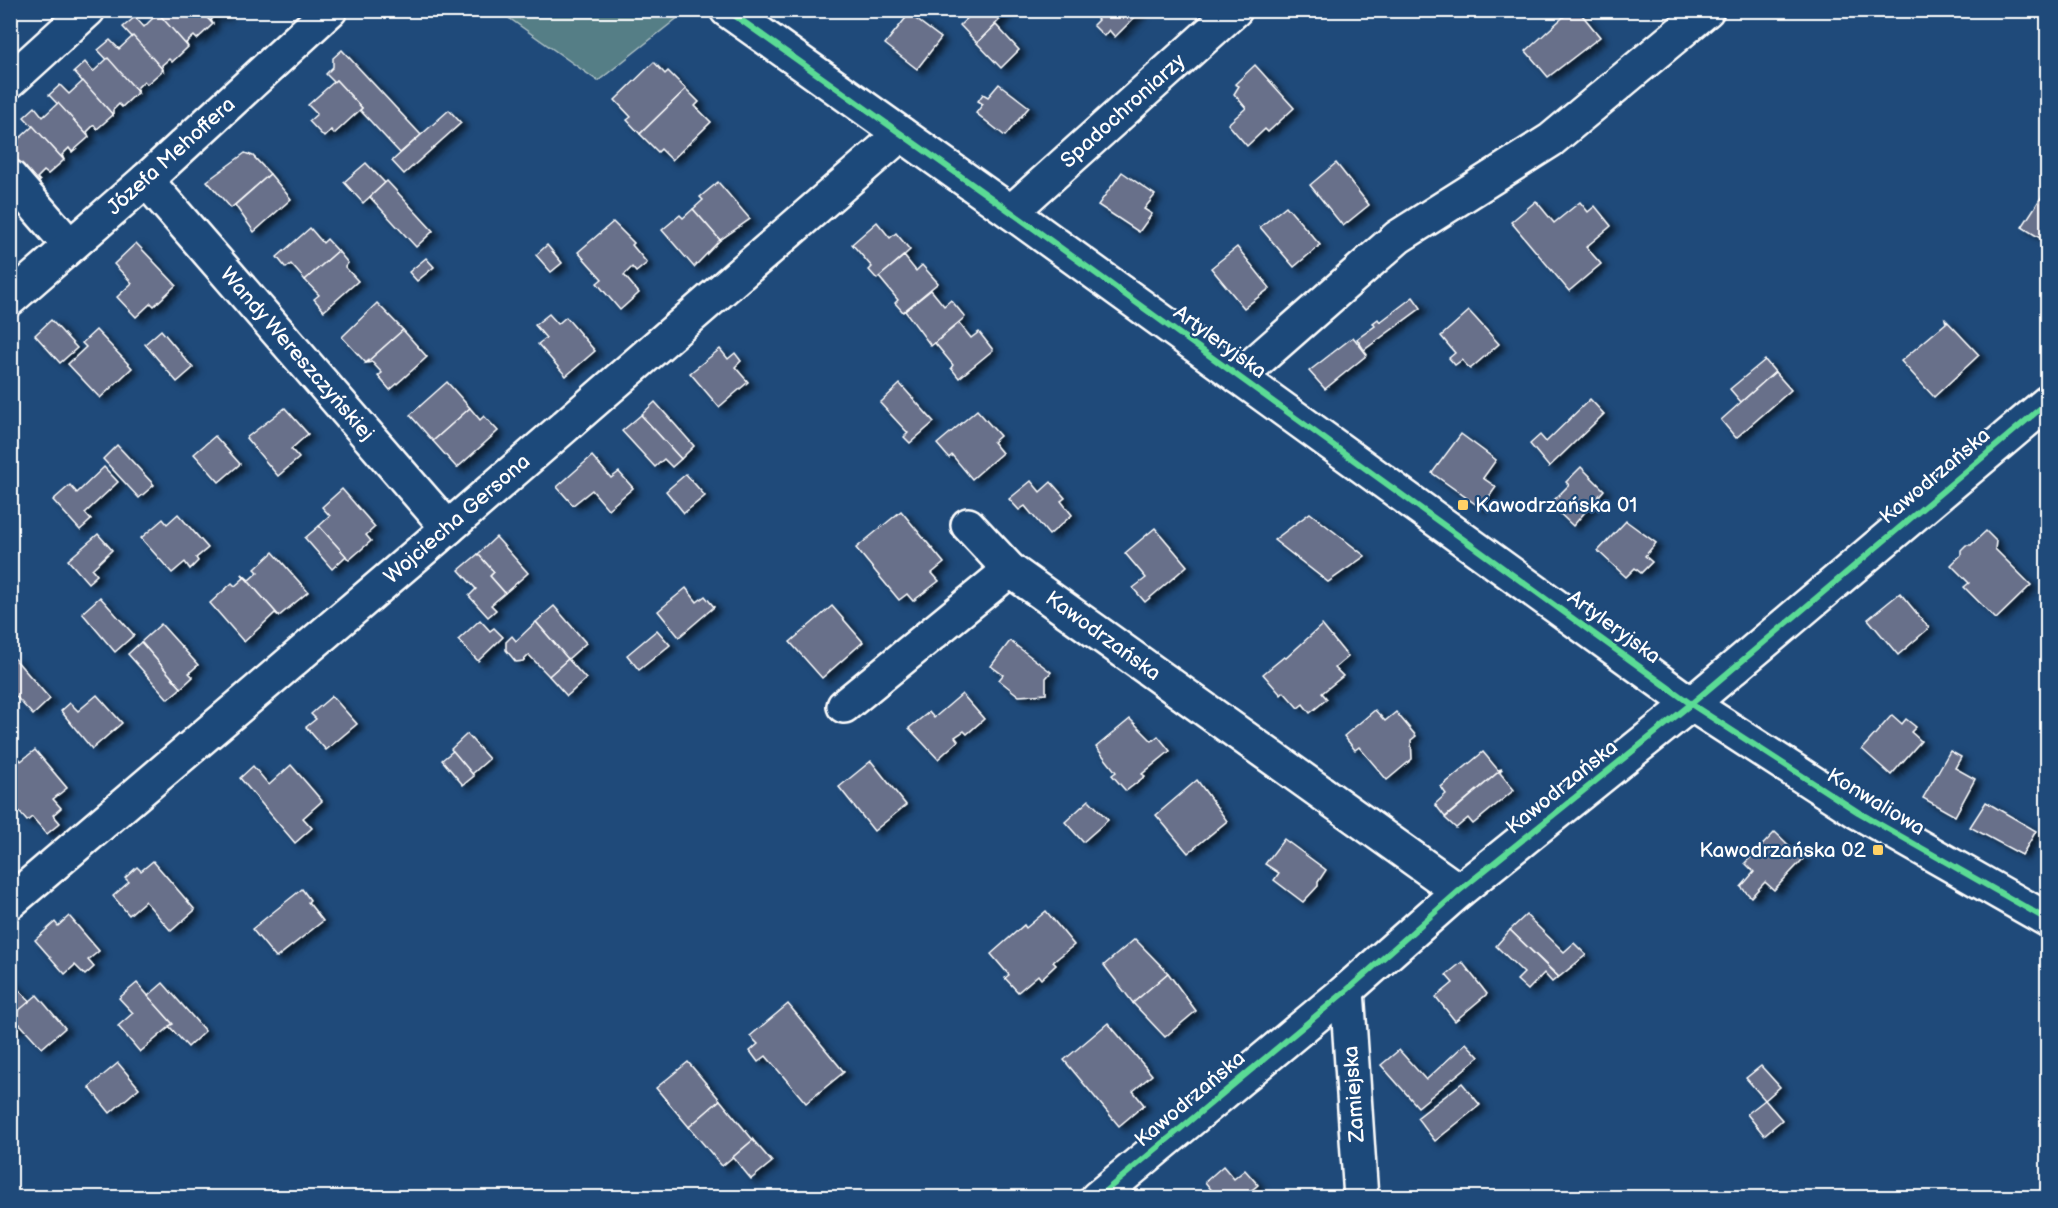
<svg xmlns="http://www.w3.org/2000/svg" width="2058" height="1208" font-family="'Balsamiq Sans',sans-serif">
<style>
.green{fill:#547e86;stroke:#aabec2;stroke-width:1.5}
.building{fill:#676f8a;stroke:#fff;stroke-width:1.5;filter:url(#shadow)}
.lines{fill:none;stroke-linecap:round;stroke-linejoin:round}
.minor-casing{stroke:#fff;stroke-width:38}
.minor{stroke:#1f4a7a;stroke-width:33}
.cycleway-casing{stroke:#1f4a7a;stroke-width:10}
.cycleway{stroke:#5adb95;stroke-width:6}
.poi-dot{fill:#ffd166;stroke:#1f4a7a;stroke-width:2}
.labels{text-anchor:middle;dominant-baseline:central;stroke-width:4.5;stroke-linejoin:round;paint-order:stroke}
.street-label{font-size:21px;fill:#fff;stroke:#1f4a7a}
.poi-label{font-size:21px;fill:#fff;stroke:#1f4a7a;text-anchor:start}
</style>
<defs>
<filter id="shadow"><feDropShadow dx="6" dy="4" stdDeviation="3" flood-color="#0009"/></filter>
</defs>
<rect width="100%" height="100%" fill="#1f4a7a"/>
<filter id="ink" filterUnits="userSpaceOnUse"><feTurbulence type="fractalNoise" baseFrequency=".0167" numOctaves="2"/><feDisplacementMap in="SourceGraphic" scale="12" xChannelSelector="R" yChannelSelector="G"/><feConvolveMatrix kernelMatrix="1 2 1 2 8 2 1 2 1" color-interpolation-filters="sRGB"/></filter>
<g filter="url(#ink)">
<path class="green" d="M673,10L680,16L598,81L499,11Z"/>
<g class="building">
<path d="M153,10H200L213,24L197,39L194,36L186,43L188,47Z"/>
<path d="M200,10H229L222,17L218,13L211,20L213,24Z"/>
<path d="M976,10H1003L1006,13L977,43L960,25Z"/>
<path d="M1096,10H1142L1115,37L1109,30L1104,36L1093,25L1098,20L1093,14Z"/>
<path d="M1571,10H1578L1600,37L1548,77L1526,51Z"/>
<path d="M158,13L188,47L172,62L169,59L162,65L163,70L123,27L135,17L144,27Z"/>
<path d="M909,14L941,38L917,69L885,44Z"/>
<path d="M996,25L1019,50L1001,68L977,43Z"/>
<path d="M133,36L163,70L147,84L144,81L137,88L138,92L98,50L110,40L119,49Z"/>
<path d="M342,50L421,135L400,153L360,110L362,108L336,80L334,82L326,74L333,67V58Z"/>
<path d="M108,58L138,92L122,107L119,104L113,110V115L74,72L85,62L93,72Z"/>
<path d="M654,62L665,74L668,71L686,89L640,134L627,120L631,117L615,100Z"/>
<path d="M1255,65L1294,108L1268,132L1265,129L1247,146L1228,124L1246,108L1234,94L1239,86L1235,84Z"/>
<path d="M336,80L362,108L334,134L331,130L324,137L309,121L317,114L308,105Z"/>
<path d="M83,81L113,115L97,129L94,125L87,132L89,137L49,95L60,85L69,94Z"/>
<path d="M999,84L1029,107L1005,136L976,113L983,104L978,101L983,94L988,97Z"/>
<path d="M686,89L699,102L695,106L711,122L672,160L661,149L658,152L640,134Z"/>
<path d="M58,103L89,137L72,152L69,148L62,155L64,160L24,117L35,107L43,117Z"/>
<path d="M449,110L461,123L404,174L392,161Z"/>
<path d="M33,126L64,160L48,174L44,171L37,178L40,181L38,183L10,152V130L19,139Z"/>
<path d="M245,153L253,156L270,174L231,208L207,181Z"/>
<path d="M366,163L385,183L363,203L344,182Z"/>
<path d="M1336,163L1369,205L1343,226L1310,185Z"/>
<path d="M1122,172L1155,195L1144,209L1152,214L1139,232L1098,205Z"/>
<path d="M270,174L291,199L254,232L235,205Z"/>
<path d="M387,181L433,231L416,247L370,197Z"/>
<path d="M718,182L750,219L720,240L693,209L703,200L700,197Z"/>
<path d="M2046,190L2048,191V243L2022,227Z"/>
<path d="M1536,201L1554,223L1580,202L1588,212L1595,206L1611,226L1586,247L1601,264L1569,291L1511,222Z"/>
<path d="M1286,206L1320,245L1294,267L1260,227Z"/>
<path d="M693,209L720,240L694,267L662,230L680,215L683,218Z"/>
<path d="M613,222L634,243L632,245L647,263L636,272L632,267L624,275L639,293L620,310L597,283L602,279L578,252Z"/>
<path d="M877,222L890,238L896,233L910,250L877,279L869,270L872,267L852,244Z"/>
<path d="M310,228L323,243L327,239L338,251L305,280L291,264L286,268L277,257Z"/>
<path d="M136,243L176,285L154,306L151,303L136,317L117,297L132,283L114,264Z"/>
<path d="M547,245L562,263L551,272L536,255Z"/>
<path d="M1237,247L1270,288L1244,308L1211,268Z"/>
<path d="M338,251L348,263L345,267L358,281L324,311L314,299L319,295L305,280Z"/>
<path d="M904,256L916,271L922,265L938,283L903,312L895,303L898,300L879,277Z"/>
<path d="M426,258L434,267L417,281L409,272Z"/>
<path d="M931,290L944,306L951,300L965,317L931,346L905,311Z"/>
<path d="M1413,297L1421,308L1364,350L1357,339L1375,326L1373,323L1378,319L1380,322Z"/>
<path d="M377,303L403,330L366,363L342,337Z"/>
<path d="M1469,311L1499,344L1470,369L1462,360L1455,365L1449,358L1455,353L1441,336Z"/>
<path d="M549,314L558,324L566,317L595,351L566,376L538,344L546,338L535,325Z"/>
<path d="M1945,319L1979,355L1934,397L1901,361L1946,323Z"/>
<path d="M51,320L77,348L60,363L35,335Z"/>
<path d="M959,323L971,338L979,332L993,350L959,378L951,368L953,365L935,343Z"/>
<path d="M96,330L132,368L100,398L68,364L86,347L82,343Z"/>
<path d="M161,330L193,368L177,382L145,344Z"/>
<path d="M403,330L427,357L390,390L378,376L382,373L372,362L366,363Z"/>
<path d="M1353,337L1367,355L1325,389L1309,371Z"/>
<path d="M720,349L728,359L735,353L741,361L735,367L748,382L719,407L690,373Z"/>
<path d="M1765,360L1775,372L1741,402L1730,389Z"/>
<path d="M1775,372L1791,390L1736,438L1721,420Z"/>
<path d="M447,382L470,408L433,441L410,415Z"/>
<path d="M900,384L934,422L910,443L904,437L908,433L880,403Z"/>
<path d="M1590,399L1604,414L1549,467L1530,444L1540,435L1546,442Z"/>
<path d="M655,402L694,446L681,459L641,415Z"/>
<path d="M285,408L308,434L291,449L299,458L278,476L246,438Z"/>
<path d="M470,408L480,420L484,416L498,431L457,468L433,441Z"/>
<path d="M977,410L1000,436L993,442L1002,453L972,479L952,455L949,458L937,444Z"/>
<path d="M641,415L681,459L672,467L664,459L655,467L622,431Z"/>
<path d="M1461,434L1496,460L1483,478L1496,487L1481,508L1432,473Z"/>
<path d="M215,436L240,464L219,482L194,454Z"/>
<path d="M117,445L154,485L139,498L103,459Z"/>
<path d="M592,456L611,478L619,472L633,488L608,509L592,490L573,505L557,487Z"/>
<path d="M104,467L118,482L85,513L91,520L80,530L53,500L70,485L77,493Z"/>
<path d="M1581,467L1604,490L1573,526L1550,504L1569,485L1566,482Z"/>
<path d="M686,474L705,496L684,513L666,491Z"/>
<path d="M1031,481L1040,492L1051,482L1065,498L1061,501L1072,515L1049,535L1025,506L1019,510L1009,499Z"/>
<path d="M342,489L375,527L366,535L371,541L349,560L319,526L330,516L322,507Z"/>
<path d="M901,511L944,563L932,573L939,581L913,601L907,594L899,600L856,548Z"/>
<path d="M1310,513L1365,556L1328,582L1274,540Z"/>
<path d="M178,514L208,548L196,558L198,561L190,569L185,562L172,573L141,538L163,519L167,524Z"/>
<path d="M1626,521L1656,543L1645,556L1652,562L1641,573L1635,568L1626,577L1598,551Z"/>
<path d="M319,526L346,556L332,569L305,538Z"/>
<path d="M1155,528L1187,566L1145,602L1133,588L1146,578L1125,553Z"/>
<path d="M1986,531L1996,541L1995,549L2031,585L1996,619L1964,587L1969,583L1951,565L1961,555V550L1966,545H1971Z"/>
<path d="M98,534L112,550L92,569L97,575L88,583L68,560Z"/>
<path d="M496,537L528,573L505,593L490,576L494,572L478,554Z"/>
<path d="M273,552L308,592L279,616L242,574L249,580L258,572L255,569Z"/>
<path d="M478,554L494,572L490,576L505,593L491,605L496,610L488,617L469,596L476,589L459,570Z"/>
<path d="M242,574L279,616L275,613L244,642L210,603L232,583L235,586L244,578Z"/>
<path d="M686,588L697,602L705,596L714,607L679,637L658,611Z"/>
<path d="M1900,593L1929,628L1898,655L1868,619Z"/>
<path d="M100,597L134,635L115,652L82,613Z"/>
<path d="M554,606L586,643L568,659L536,622Z"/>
<path d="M832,606L863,642L822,678L790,642Z"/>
<path d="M480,620L490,631L494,628L503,637L478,661L458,640Z"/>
<path d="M536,622L568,659L549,676L529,655L523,661L516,662L506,650V642L512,636L516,641Z"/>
<path d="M161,624L198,665L189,673L193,677L181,688L141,642Z"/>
<path d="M1322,625L1348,657L1335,668L1343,676L1322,693L1327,699L1310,713L1303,704L1298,708L1284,692L1281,695L1263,674L1284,657L1286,658Z"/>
<path d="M657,630L670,645L639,670L627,655Z"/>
<path d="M1010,641L1051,672L1046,678V694L1019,696L999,680L1003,675L991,666Z"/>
<path d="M141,642L181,688L168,699L128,654Z"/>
<path d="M14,658L50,699L33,715L10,690V661Z"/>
<path d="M568,659L586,679L567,696L549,676Z"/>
<path d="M962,694L984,719L967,734L964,731L955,737L958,741L938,759L909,728L929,712L934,718Z"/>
<path d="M97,695L122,723L92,749L61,711L70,703L78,711Z"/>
<path d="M332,696L357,724L326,750L306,727L316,719L311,714Z"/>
<path d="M1375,710L1385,721L1396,712L1416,736L1411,740L1412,759L1387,780L1359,747L1355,750L1344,736Z"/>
<path d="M1892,715L1902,724L1906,719L1916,727L1911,732L1921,741L1891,775L1862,749Z"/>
<path d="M1130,719L1152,741L1158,736L1170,751L1142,774L1145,776L1126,791L1112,775L1116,772L1096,747Z"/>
<path d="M467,734L489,759L472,774L451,749Z"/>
<path d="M35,750L67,788L53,799L61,808L53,815L60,823L47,834L32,817L27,821L10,801V758L16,754L21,761Z"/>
<path d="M453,751L474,776L463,785L442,760Z"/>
<path d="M1950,751L1961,757L1955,768L1975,779L1955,816L1923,798Z"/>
<path d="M1483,752L1498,770L1502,769L1445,817L1435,804L1446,794L1441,787Z"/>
<path d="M871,761L906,805L874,831L839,787Z"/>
<path d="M291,765L322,801L303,818L312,828L295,843L240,778L253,766L269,785Z"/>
<path d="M1502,769L1500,773L1514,790L1473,824L1468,818L1456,828L1445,818Z"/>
<path d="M1197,780L1227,821L1188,853L1156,815Z"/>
<path d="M1089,800L1108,820L1083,842L1065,822Z"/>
<path d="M1986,802L2036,831L2022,855L1970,827Z"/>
<path d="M1775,832L1803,859L1774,890L1765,882L1751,897L1741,887L1754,872L1745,863Z"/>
<path d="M1284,839L1326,870L1318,882V886L1303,902L1274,880L1279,873L1265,864Z"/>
<path d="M153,861L195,910L171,931L145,901L129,915L113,896L129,882L125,878L137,867L141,871Z"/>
<path d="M302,889L310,900L308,902L323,921L276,958L252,929Z"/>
<path d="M1046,911L1074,945L1053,962L1056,965L1041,979L1038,975L1018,992L1005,978L1009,975L991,954L1024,925L1026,928Z"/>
<path d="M1526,915L1564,952L1574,943L1586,955L1559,977L1510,930Z"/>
<path d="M69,916L99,951L88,960L94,967L85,975L75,965L65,974L35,940L55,922L58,926Z"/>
<path d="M1510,930L1558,977L1552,982L1544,973L1528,990L1517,980L1524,973L1496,946Z"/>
<path d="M1135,939L1168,973L1133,1003L1104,965Z"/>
<path d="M1462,962L1487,994L1455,1021L1436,997L1453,983L1446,975Z"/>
<path d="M1168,973L1196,1011L1165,1037L1133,1003Z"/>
<path d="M10,980L30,1002L10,1018Z"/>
<path d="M137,983L173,1024L140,1052L118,1026L133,1013L119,998Z"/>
<path d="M163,983L205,1031L188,1047L169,1026L173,1024L148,996Z"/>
<path d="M37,995L65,1028L42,1048L20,1024L14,1030L10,1027V1018Z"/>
<path d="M788,1004L844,1072L806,1103L766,1056L758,1062L750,1051L758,1044L750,1036Z"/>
<path d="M1108,1023L1152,1075L1133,1091L1144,1105L1119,1126L1064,1060Z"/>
<path d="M1466,1043L1479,1057L1418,1107L1381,1065L1399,1050L1426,1080Z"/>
<path d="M688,1062L720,1100L689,1127L656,1088Z"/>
<path d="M118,1063L139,1088L110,1113L89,1087Z"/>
<path d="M1761,1066L1780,1087L1765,1100L1746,1078Z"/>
<path d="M1462,1083L1480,1105L1435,1141L1417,1118Z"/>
<path d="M720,1100L753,1140L722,1166L689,1127Z"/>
<path d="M1765,1100L1782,1120L1764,1135L1747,1114Z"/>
<path d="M753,1140L772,1162L751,1179L733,1157Z"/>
<path d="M1223,1166L1234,1179L1245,1170L1258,1185L1247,1194L1250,1198H1218L1205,1182Z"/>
</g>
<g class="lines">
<g class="minor-casing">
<g id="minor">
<path d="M727,10L1011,212L1691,704L1858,812L2048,920"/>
<path d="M10,81L88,10"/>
<path d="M10,177L70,246"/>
<path d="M146,180L448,528"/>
<path d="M1011,212L1235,10"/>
<path d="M10,299L146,180L330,10"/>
<path d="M1239,377L1398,237L1551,140L1707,10"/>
<path d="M968,525L1010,570"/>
<path d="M844,706L1010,570L1459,891"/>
<path d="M10,902L448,528L901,134"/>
<path d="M1347,990L1361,1198"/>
<path d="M1097,1198L1347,990L1459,891L1691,704L2048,402"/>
</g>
</g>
<use href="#minor" class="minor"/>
<g class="cycleway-casing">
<g id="cycleway">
<path d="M727,10L1011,212L1691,704L1858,812L2048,920"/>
<path d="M1097,1198L1347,990L1459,891L1691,704L2048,402"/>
</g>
</g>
<use href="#cycleway" class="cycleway"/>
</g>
</g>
<g class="poi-dot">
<rect x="1457" y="499" width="12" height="12" rx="3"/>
<rect x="1872" y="844" width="12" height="12" rx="3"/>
</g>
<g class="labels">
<g class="street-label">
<text transform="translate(1123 111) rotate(-42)">Spadochroniarzy</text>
<text transform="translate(171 156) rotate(-42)">Józefa Mehoffera</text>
<text transform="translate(1220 342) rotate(36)">Artyleryjska</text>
<text transform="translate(297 354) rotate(49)">Wandy Wereszczyńskiej</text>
<text transform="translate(1935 476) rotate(-40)">Kawodrzańska</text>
<text transform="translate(457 519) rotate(-41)">Wojciecha Gersona</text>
<text transform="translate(1614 627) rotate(36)">Artyleryjska</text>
<text transform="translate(1103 636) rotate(36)">Kawodrzańska</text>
<text transform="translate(1562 787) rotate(-39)">Kawodrzańska</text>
<text transform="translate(1876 802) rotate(31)">Konwaliowa</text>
<text transform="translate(1354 1094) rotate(-94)">Zamiejska</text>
<text transform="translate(1190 1099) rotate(-40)">Kawodrzańska</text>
</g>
<g class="poi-label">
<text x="1475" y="505">Kawodrzańska 01</text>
<text x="1866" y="850" text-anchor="end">Kawodrzańska 02</text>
</g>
</g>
<rect width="2058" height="1208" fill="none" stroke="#1f4a7a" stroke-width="36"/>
<rect x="18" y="18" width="2022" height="1172" fill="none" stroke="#fff" stroke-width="2" filter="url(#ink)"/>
</svg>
